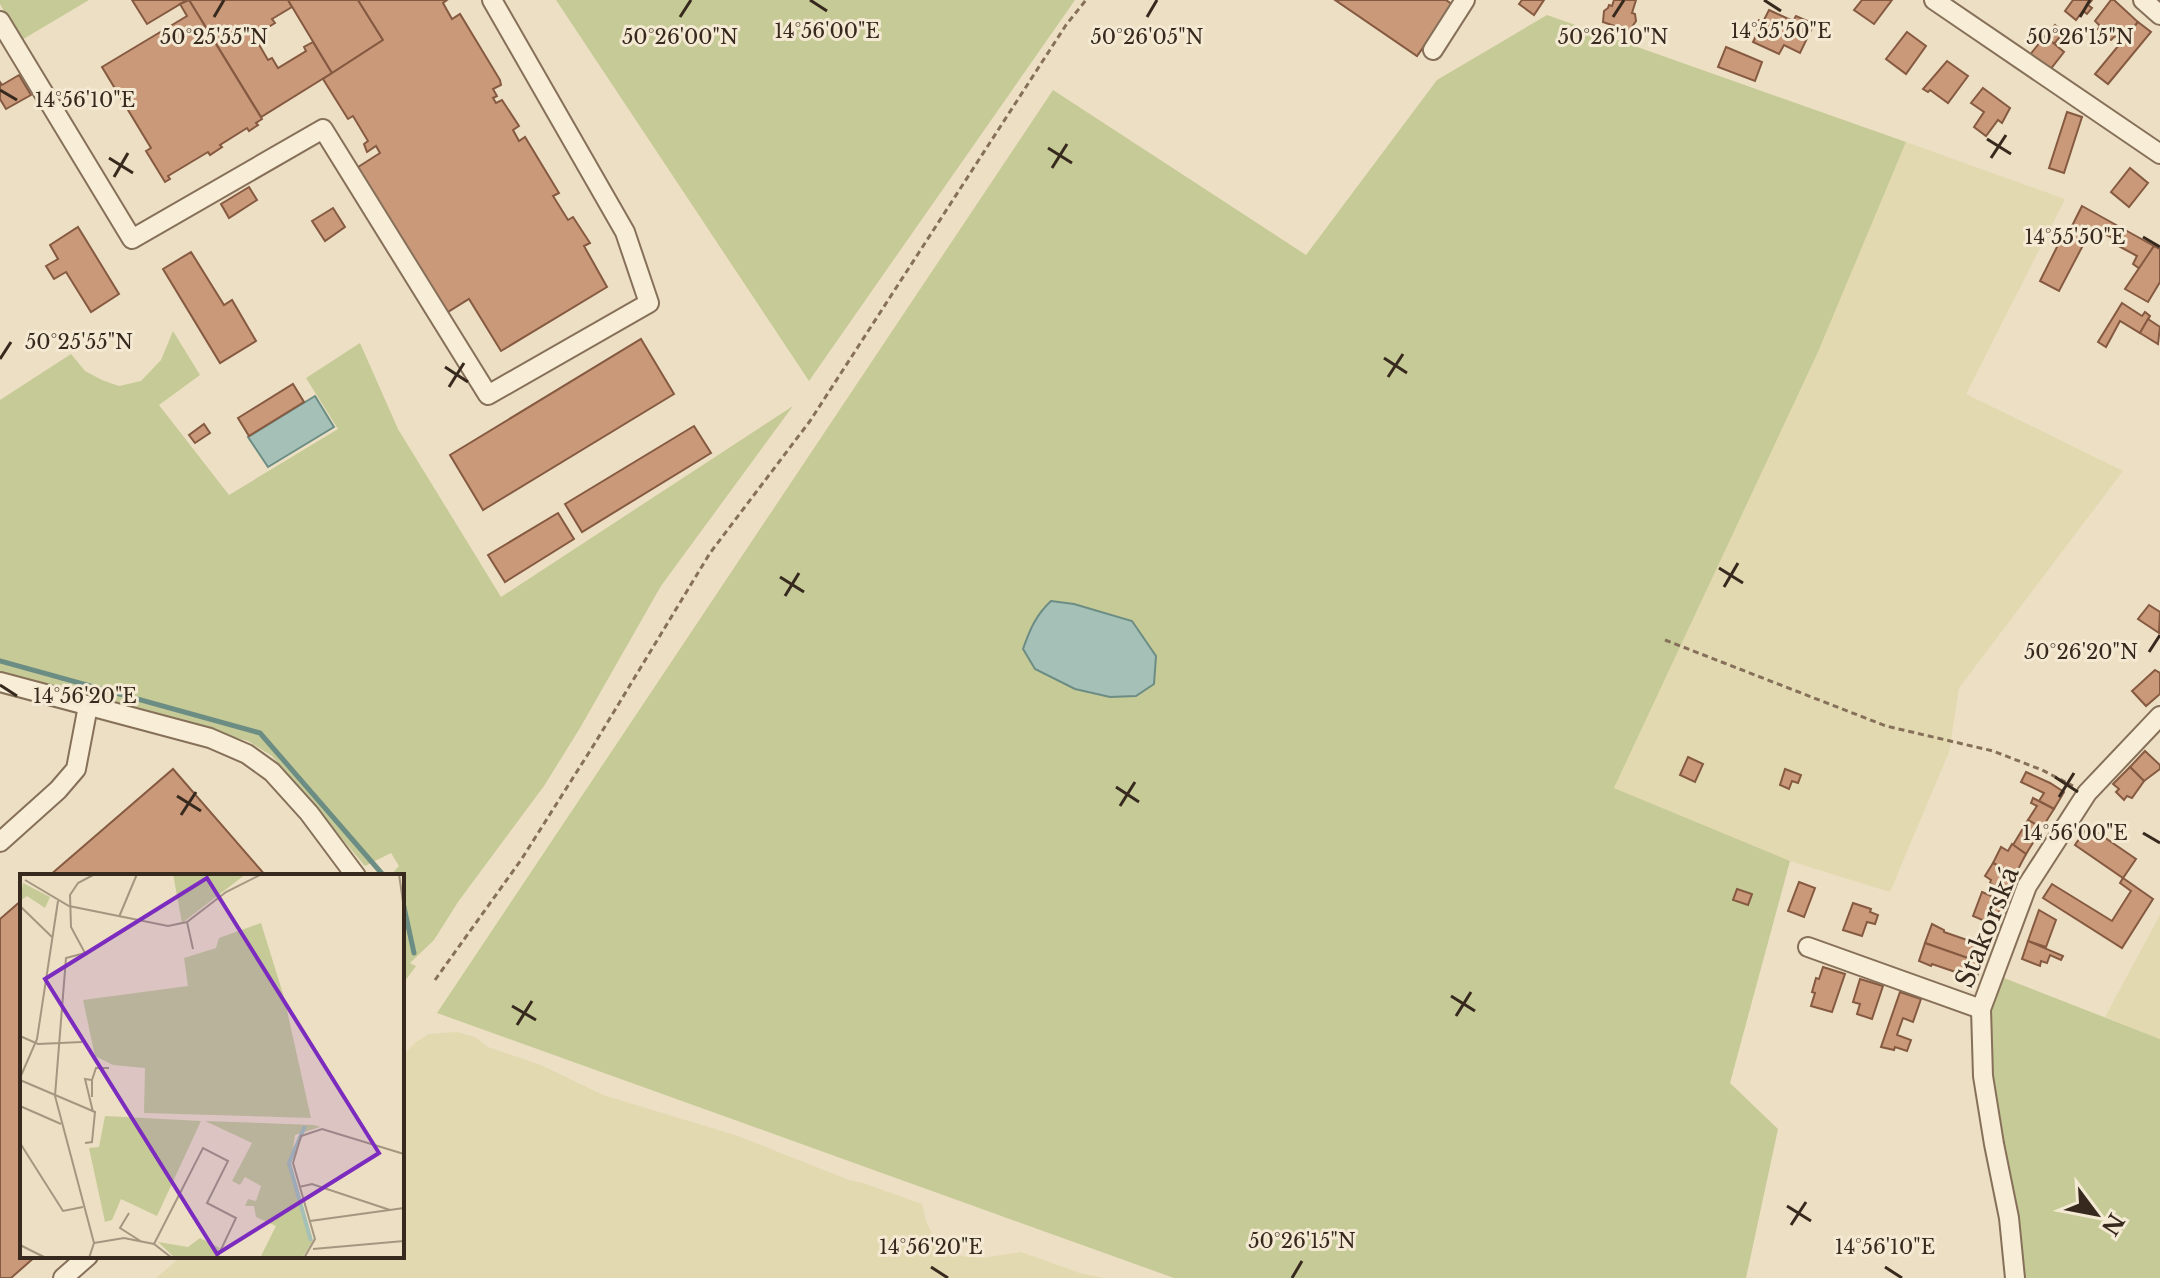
<svg xmlns="http://www.w3.org/2000/svg" width="2160" height="1278" font-family="'Libre Baskerville',serif">
<style>
.farmland{fill:#e2d9b1}
.green{fill:#c6ca97}
.water{fill:#a5c0b7;stroke:#6c8d84;stroke-width:2}
.lines{fill:none;stroke-linecap:round;stroke-linejoin:round}
.stream{stroke:#6c8d84;stroke-width:5}
.building{fill:#ca997a;stroke:#855a41;stroke-width:2}
.minor-casing{stroke:#86705a;stroke-width:22}
.path{stroke:#86705a;stroke-width:3;stroke-dasharray:6 4;stroke-linecap:butt}
.minor{stroke:#f8edd6;stroke-width:18}
.ticks{fill:none;stroke:#37291e;stroke-width:3}
.labels{text-anchor:middle;dominant-baseline:central;stroke-width:6;stroke-linejoin:round;paint-order:stroke}
.street-label{font-size:26px;fill:#37291e;stroke:#f4e9d2}
.inset-river{fill:none;stroke:#a5c0b7;stroke-width:4}
.inset-road{fill:none;stroke:#a49681;stroke-width:2}
.view{fill:#7b2cbf;fill-opacity:0.15;stroke:#7b2cbf;stroke-width:4}
.inset-edge{fill:none;stroke:#37291e;stroke-width:4}
.ticks-label{font-size:20px;text-anchor:middle;fill:#37291e;stroke:#f4e9d2;stroke-width:6;stroke-linejoin:round;paint-order:stroke}
</style>
<rect width="100%" height="100%" fill="#eddfc3"/>
<g class="farmland">
<path d="M1906,142L2065,199L1966,394L2123,471L1959,688L1949,752L1890,892L1790,861L1614,788L1818,352Z"/>
<path d="M2160,915V1039L2105,1017Z"/>
<path d="M457,1032L475,1037L488,1047L541,1065L603,1095L738,1136L849,1180L863,1183L922,1204L926,1221L935,1240L947,1250L961,1256L982,1258L1021,1252L1080,1273L1104,1278H156L182,1256H402V1056L416,1042L429,1034Z"/>
</g>
<g class="green">
<path d="M0,0H89L20,41L0,4Z"/>
<path d="M556,0H1075L809,381Z"/>
<path d="M1547,15L1906,142L1818,352L1614,788L1790,861L1730,1083L1778,1129L1746,1278H1174L437,1013L1053,90L1306,255L1437,80Z"/>
<path d="M173,331L200,375L159,405L229,495L338,429L306,378L360,343L398,429L501,597L793,406L661,586L580,728L544,786L458,902L434,940L410,963L416,966L402,985V876H390L399,866L391,853L365,866L272,756L248,741L0,672V400L71,354L85,371L102,380L119,386L141,381L161,360Z"/>
<path d="M1996,977L2004,978L2160,1039V1278H2023L1997,1119L1983,1010Z"/>
</g>
<g class="water">
<path d="M315,396L334,427L268,467L248,437Z"/>
<path d="M1051,601L1074,604L1132,621L1156,656L1154,684L1136,696L1110,697L1075,689L1035,669L1023,649C1030,629 1036,615 1051,601Z"/>
</g>
<g class="lines">
<g class="stream">
<path d="M0,661L260,733L384,876"/>
<path d="M402,898L414,953"/>
</g>
</g>
<g class="building">
<path d="M132,0H187L147,24Z"/>
<path d="M189,0H288L292,7L272,19L275,23L254,36L268,60L272,58L278,68L306,51L304,47L313,42L332,73L261,117Z"/>
<path d="M189,0L262,119L256,123L258,125L249,131L247,128L220,145L222,147L210,155L208,152L168,176L170,179L165,182L146,151L151,148L102,67L187,16L180,4Z"/>
<path d="M288,0H358L383,40L332,73Z"/>
<path d="M358,0H447L443,3L452,19L460,14L500,80L501,85L493,89L497,96L493,98L496,103L502,100L519,126L513,130L519,141L525,137L559,193L553,196L568,220L573,217L590,243L584,246L607,287L501,351L469,299L443,315L355,169L380,153L376,146L367,152L364,144L368,141L353,116L348,119L323,79L383,40Z"/>
<path d="M1335,0H1446L1453,5L1417,56Z"/>
<path d="M1522,0H1544L1534,15L1519,4Z"/>
<path d="M1614,0H1636L1632,13L1635,14L1636,21L1629,31L1603,22L1604,11L1608,8L1609,5L1612,6Z"/>
<path d="M1862,0H1892L1874,24L1854,10Z"/>
<path d="M2073,0H2092L2088,5L2092,8L2087,14L2083,11L2076,20L2065,11Z"/>
<path d="M2111,0H2114L2138,22L2123,42L2115,36L2111,40L2107,37L2104,40L2099,36L2101,32L2098,29L2100,26L2095,21Z"/>
<path d="M1769,10L1793,21L1796,16L1814,24L1800,53L1784,45L1779,54L1753,42L1758,32L1756,24L1759,20H1764Z"/>
<path d="M2138,22L2151,32L2108,84L2095,74Z"/>
<path d="M2055,25L2064,32L2054,44L2045,37Z"/>
<path d="M1907,32L1926,46L1906,74L1886,59Z"/>
<path d="M2045,36L2064,52L2049,71L2029,56Z"/>
<path d="M1726,47L1762,62L1755,81L1718,67Z"/>
<path d="M1947,61L1968,76L1948,103L1930,90L1928,92L1923,89Z"/>
<path d="M19,75L31,95L6,109L0,99V82L2,85Z"/>
<path d="M1983,88L2010,108L2002,123L1998,120L1986,136L1974,127L1984,112L1971,103Z"/>
<path d="M2067,112L2082,117L2064,173L2049,168Z"/>
<path d="M2130,168L2148,183L2129,207L2111,192Z"/>
<path d="M249,187L257,200L229,218L221,204Z"/>
<path d="M2082,206L2154,246L2140,269L2133,264L2137,256L2113,243L2115,239L2092,228L2059,291L2040,281L2059,243L2063,244Z"/>
<path d="M333,208L345,227L325,241L312,221Z"/>
<path d="M78,227L119,294L91,312L66,272L54,279L46,266L58,259L50,245Z"/>
<path d="M2154,246L2160,249V282L2148,302L2125,289Z"/>
<path d="M191,252L224,305L232,300L256,341L220,363L163,269Z"/>
<path d="M2122,303L2142,316L2145,312L2150,316L2140,333L2120,321L2106,347L2098,342Z"/>
<path d="M2148,319L2160,327L2158,344L2140,333Z"/>
<path d="M641,339L674,394L483,510L450,455Z"/>
<path d="M293,384L304,402L249,436L238,418Z"/>
<path d="M204,424L210,433L195,443L189,435Z"/>
<path d="M694,426L711,453L582,532L565,504Z"/>
<path d="M558,513L574,539L505,582L488,555Z"/>
<path d="M2149,605L2160,612L2159,633L2138,619Z"/>
<path d="M2155,670L2160,673V694L2146,706L2132,691Z"/>
<path d="M2145,751L2160,765V769L2144,781L2130,767Z"/>
<path d="M1688,757L1703,764L1695,782L1680,775Z"/>
<path d="M2130,767L2144,781L2132,798L2127,796L2124,800L2116,792L2119,789L2113,784Z"/>
<path d="M173,769L266,876H49Z"/>
<path d="M1785,769L1801,775L1798,783L1792,781L1789,789L1780,785Z"/>
<path d="M2026,772L2050,783L2064,792L2054,809L2039,801L2044,793L2021,782Z"/>
<path d="M2033,798L2054,809L2042,828L2028,820L2037,806L2031,803Z"/>
<path d="M2028,820L2042,828L2026,854L2013,845Z"/>
<path d="M2088,826L2136,859L2123,878L2075,845Z"/>
<path d="M2012,844L2026,854L2015,875L1993,863L2001,847L2008,851Z"/>
<path d="M1993,863L2015,875L2005,893L1990,883L1991,880L1985,876Z"/>
<path d="M2123,878L2153,899L2122,948L2043,898L2052,884L2112,921L2131,891L2120,883Z"/>
<path d="M1799,882L1815,888L1804,917L1788,911Z"/>
<path d="M1737,889L1752,894L1748,905L1733,900Z"/>
<path d="M1982,892L2003,901L1994,925L1973,916Z"/>
<path d="M22,900V1256H36L11,1278H0V919Z"/>
<path d="M1853,903L1871,909L1870,912L1878,915L1875,924L1867,922L1862,936L1843,930Z"/>
<path d="M2039,910L2056,920L2046,947L2028,941Z"/>
<path d="M1932,924L1944,930V932L1987,947L1982,963L1925,943Z"/>
<path d="M2028,941L2063,956L2061,960L2050,955L2047,963L2041,961L2040,966L2022,959Z"/>
<path d="M1925,943L1982,963L1976,979L1932,964L1931,966L1919,961Z"/>
<path d="M1823,967L1845,974L1832,1012L1811,1006L1815,993L1812,992L1816,978L1819,979Z"/>
<path d="M1860,979L1883,986L1872,1019L1857,1014L1860,1004L1853,1002Z"/>
<path d="M1900,992L1921,999L1913,1022L1903,1018L1897,1035L1911,1040L1907,1051L1895,1047L1894,1050L1881,1047Z"/>
</g>
<g class="lines">
<g class="minor-casing">
<g id="minor">
<path d="M1934,0L2160,154"/>
<path d="M2143,0L2160,15"/>
<path d="M0,21L132,239L323,129L488,395L649,303L625,232L492,0"/>
<path d="M1433,50L1465,0"/>
<path d="M0,682L210,738L247,754L272,772L309,813L356,876"/>
<path d="M0,842L58,790L76,769L88,706"/>
<path d="M1808,947L1981,1009"/>
<path d="M63,1278L88,1256"/>
<path d="M2015,1278L2009,1218L1994,1144L1983,1076L1981,1009L2027,886L2087,793L2160,716"/>
</g>
</g>
<g class="path">
<path d="M1665,640L1886,726L1993,751L2042,770L2073,786"/>
<path d="M435,980L521,860L595,743L710,553L810,421L1066,25L1086,0"/>
</g>
<use href="#minor" class="minor"/>
</g>
<path class="ticks" d="M810,0L827,11M1764,0L1781,11M214,17L224,0M680,17L691,0M1147,17L1157,0M1613,17L1624,0M2080,17L2090,0M0,90L17,100M1987,139L2011,154M1048,148L1072,163M109,158L133,173M1991,158L2006,135M1052,168L1067,144M114,177L128,153M2143,237L2160,247M1384,358L1407,373M0,359L11,342M445,367L468,382M1388,377L1403,354M449,387L464,363M1719,568L1743,583M780,577L804,592M1724,587L1738,563M785,596L799,573M2149,652L2160,635M0,685L17,696M2055,777L2078,792M1116,787L1139,802M177,796L201,811M2059,797L2074,773M1120,806L1135,782M181,815L196,792M2143,833L2160,843M1451,996L1475,1011M512,1006L536,1020M1456,1016L1471,992M517,1025L532,1001M1787,1206L1811,1221M1791,1225L1806,1202M931,1267L948,1278M1885,1267L1902,1278M1292,1278L1302,1261"/>
<g class="labels">
<g class="street-label">
<text transform="translate(1987 927) rotate(-68)">Stakorská</text>
</g>
</g>
<g transform="translate(20 874)">
<rect width="384" height="384" fill="#eddfc3"/>
<path d="M153,0H226L162,49ZM3,9L30,23L25,34L7,22L0,27ZM241,49L264,123L291,244L124,239L125,194L93,191L75,182L63,126L168,112L164,84L196,74L199,64ZM85,242L181,247L137,342L101,325L92,346L85,348L69,274L79,273ZM185,247L294,251L384,279L300,253L275,261L271,290L293,367L282,384H240L256,352L236,343L234,332H225L228,325L236,327L241,312L225,303L220,311L212,307L232,269ZM180,364L200,374L195,384H155L138,368L168,373Z" fill="#c6ca97"/>
<path class="inset-river" d="M285,252L269,289L291,367"/>
<path class="inset-road" d="M379,0L384,35M5,6L49,32L148,52L167,48L206,18L242,0M0,32L33,64M99,43L117,0M167,48L173,75M0,162L18,170L62,168M0,204L17,165L38,27M0,206L75,238L72,268L65,269M72,206L76,194H89M72,223V206L65,205L73,238M0,232L41,250M0,269L43,337L63,333M279,313L292,310L370,336M109,339L100,354L122,368M290,347L384,334M74,369L104,364L134,370L152,384M134,370L183,274L208,287L187,329L216,344L197,384M0,371L26,384M293,375L384,367M69,384L74,369L35,222L46,84L65,79L51,53L50,21L58,9L75,0M284,384L295,365L273,289L281,262L302,255L384,280"/>
<path class="view" d="M187,4L359,279L197,380L25,105Z"/>
<rect width="384" height="384" class="inset-edge"/>
</g>
<g class="ticks-label">
<text x="1781" y="38">14°55'50"E</text>
<text x="827" y="38">14°56'00"E</text>
<text x="214" y="44">50°25'55"N</text>
<text x="680" y="44">50°26'00"N</text>
<text x="1147" y="44">50°26'05"N</text>
<text x="1613" y="44">50°26'10"N</text>
<text x="2080" y="44">50°26'15"N</text>
<text x="85" y="107">14°56'10"E</text>
<text x="2075" y="244">14°55'50"E</text>
<text x="79" y="349">50°25'55"N</text>
<text x="2081" y="659">50°26'20"N</text>
<text x="85" y="703">14°56'20"E</text>
<text x="2075" y="840">14°56'00"E</text>
<text x="1302" y="1248">50°26'15"N</text>
<text x="931" y="1254">14°56'20"E</text>
<text x="1885" y="1254">14°56'10"E</text>
</g>
<g transform="translate(2096 1214) rotate(122)" stroke="#f4e9d2" stroke-width="6" paint-order="stroke">
<path d="M0-6L14 30L0 20L-14 30Z" fill="#37291e"/>
<text y="-12" font-size="22" font-weight="bold" text-anchor="middle" fill="#37291e">N</text>
</g>
</svg>
